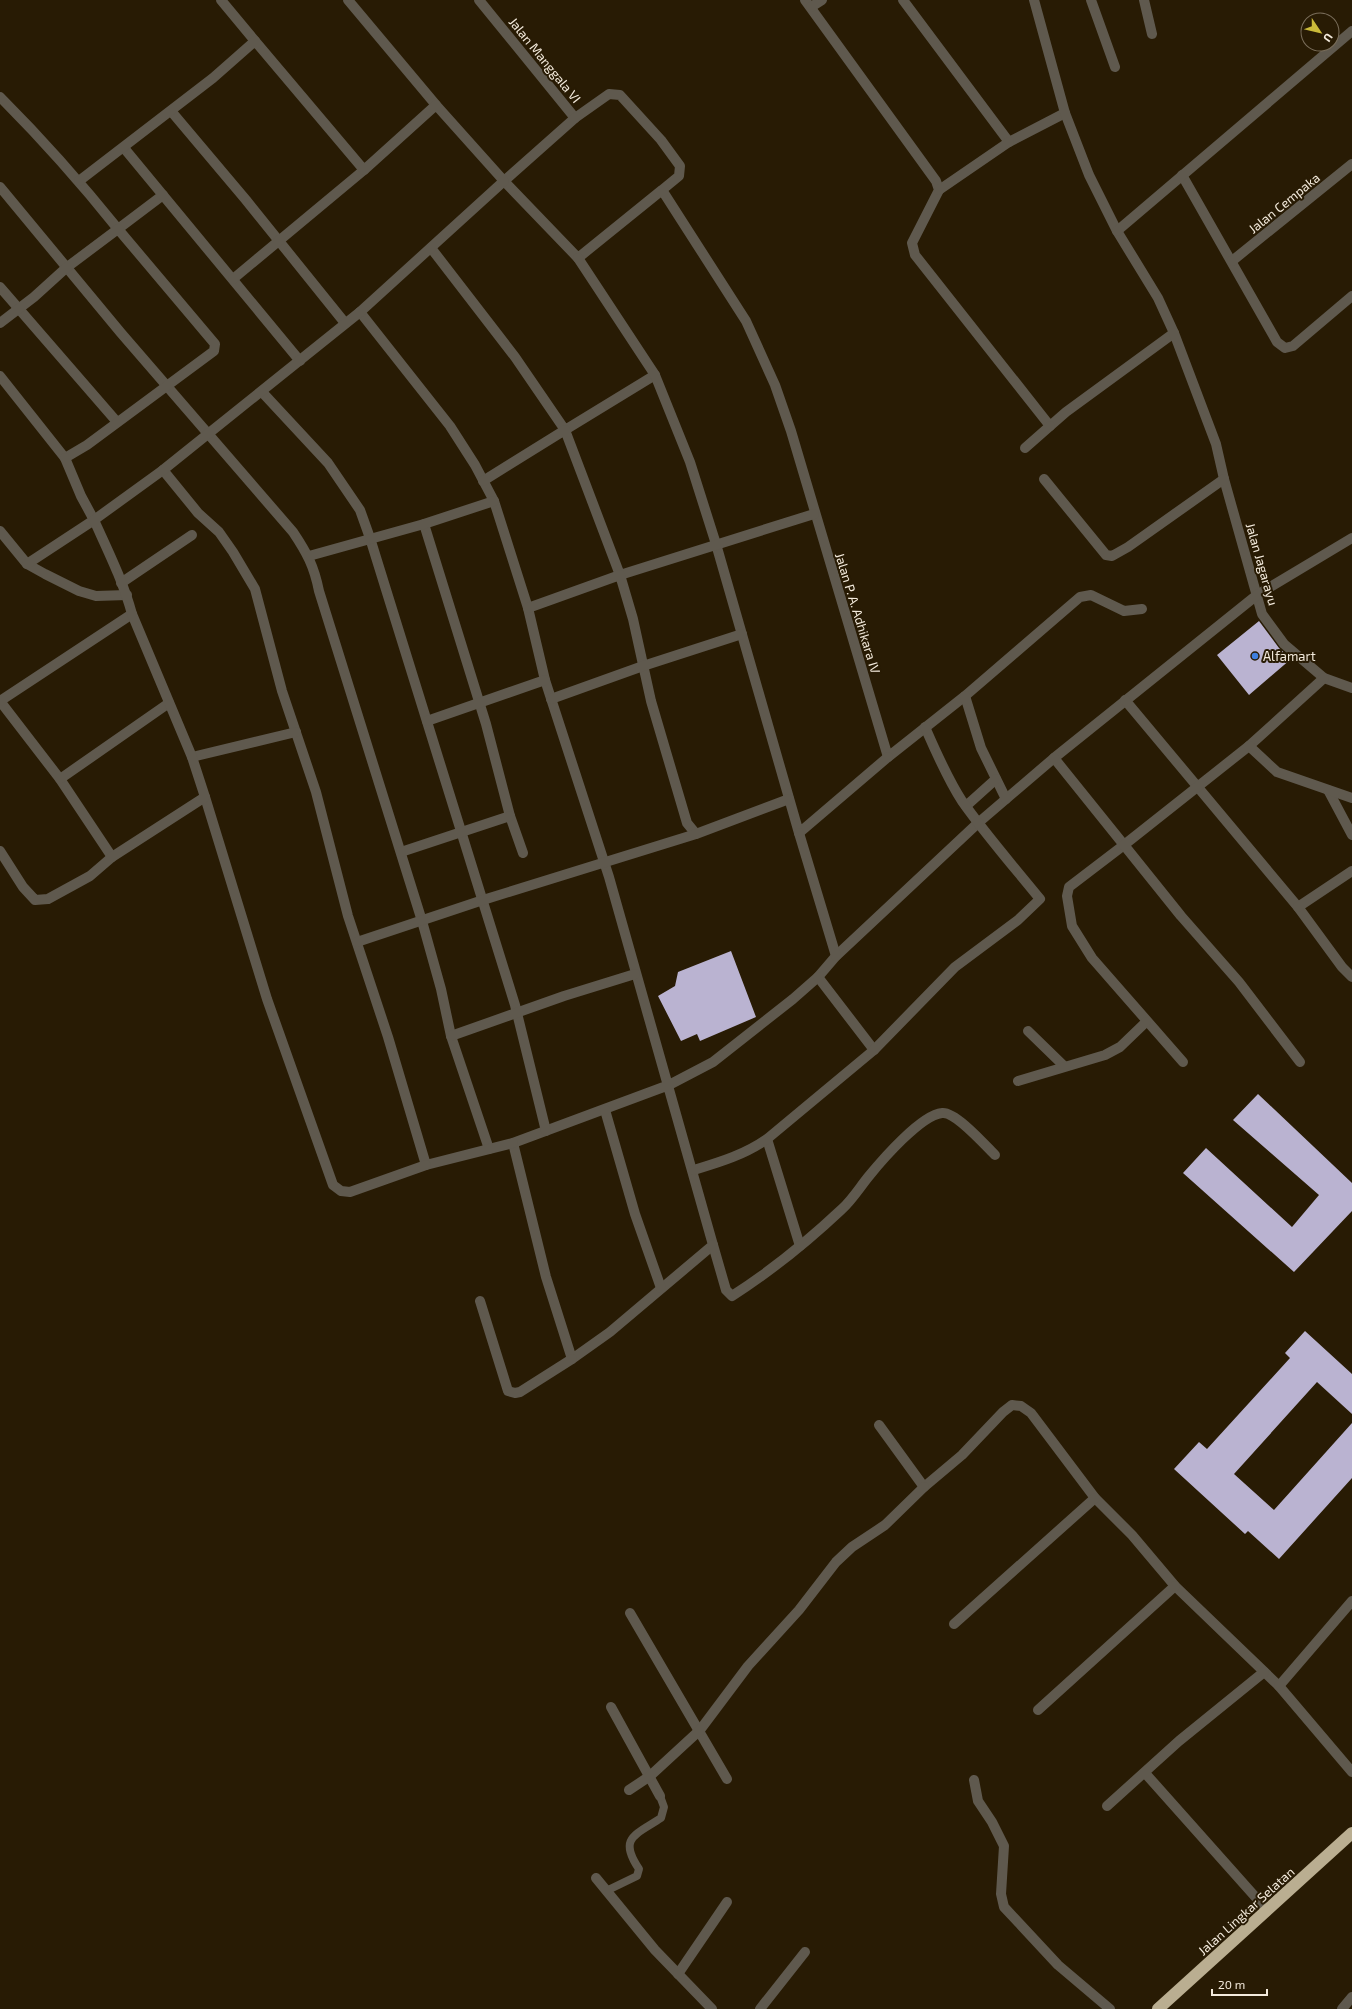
<svg xmlns="http://www.w3.org/2000/svg" width="1352" height="2009" font-family="'Exo 2',sans-serif">
<style>
.building{fill:#bab3d1}
.lines{fill:none;stroke-linecap:round;stroke-linejoin:round}
.lane{stroke:#5f594e;stroke-width:8}
.street{stroke:#5f594e;stroke-width:10}
.highway{stroke:#baae91;stroke-width:12}
.shop-dot{fill:#3f7fe0;stroke:#281b04;stroke-width:1.5}
.labels{text-anchor:middle;dominant-baseline:central;stroke-width:4;stroke-linejoin:round;paint-order:stroke}
.street-label{font-size:13px;fill:#f4ebdd;stroke:#281b04}
.poi-label{font-size:13px;fill:#f4ebdd;stroke:#281b04;text-anchor:start}
</style>
<rect width="100%" height="100%" fill="#281b04"/>
<g class="building">
<path d="M1259,621L1279,648L1291,659L1249,695L1217,655Z"/>
<path d="M731,951L756,1017L700,1041L697,1034L681,1041L658,996L675,986L678,972Z"/>
<path d="M1258,1094L1352,1183V1211L1294,1272L1183,1173L1206,1148L1292,1227L1319,1195L1233,1120Z"/>
<path d="M1305,1331L1352,1374V1414L1317,1382L1234,1474L1274,1510L1352,1423V1478L1279,1559L1248,1531L1245,1534L1174,1469L1199,1442L1207,1449L1290,1358L1285,1353Z"/>
</g>
<g class="lines">
<path class="lane" d="M606,1891L637,1876L639,1869C618,1838 635,1835 661,1818L664,1807L660,1796"/>
<g class="street">
<path d="M221,0L255,41"/>
<path d="M348,0L436,105"/>
<path d="M479,0L575,118"/>
<path d="M805,0L936,181L939,190L912,243L915,255L1050,426L1066,412L1174,333"/>
<path d="M903,0L1009,142L1065,113"/>
<path d="M1034,0L1065,113L1089,175L1117,231L1158,298L1174,333L1216,444L1224,479L1262,614L1284,644L1324,678L1352,688"/>
<path d="M1091,0L1115,67"/>
<path d="M1144,0L1152,34"/>
<path d="M811,7L822,0"/>
<path d="M0,97C42,139 81,183 118,229L163,195"/>
<path d="M171,111L246,200L345,323"/>
<path d="M124,148L300,361"/>
<path d="M1182,175L1277,342L1285,348L1293,346L1352,296"/>
<path d="M0,187L121,333L293,532C307,553 314,566 319,591L422,921L441,989L451,1036L489,1149"/>
<path d="M662,190L679,176L680,166L661,140L620,95L609,94L575,118L504,181L578,258L662,190L746,321L775,385L791,431L888,757L965,696L1080,597L1091,595L1124,611L1142,609"/>
<path d="M939,190L1009,142"/>
<path d="M1117,231L1352,31"/>
<path d="M431,248L515,357L565,430L655,375"/>
<path d="M578,258L655,375L690,462L716,544L799,833L888,757"/>
<path d="M1232,261L1352,164"/>
<path d="M233,279L364,170"/>
<path d="M0,287L117,422"/>
<path d="M360,312L450,426L475,465L494,501L528,608L545,680L609,877L713,1245L610,1332L572,1359L546,1277L513,1143L669,1085L713,1062L793,999L818,977L836,956L978,823L1054,758L1257,595L1352,538"/>
<path d="M0,323L34,297L66,268L118,229L215,344L214,351L87,445L65,458L0,376"/>
<path d="M262,392L328,463L360,510L370,538L515,1005L546,1131"/>
<path d="M1025,448L1050,426"/>
<path d="M163,470L198,513L219,532L233,552L255,589L282,691L316,792L348,916L388,1037L426,1165L513,1143"/>
<path d="M1044,479L1106,555L1112,556L1128,547L1224,479"/>
<path d="M483,481L565,430L620,575L814,514"/>
<path d="M424,524L486,724L510,816L523,853"/>
<path d="M0,531L27,564L45,574L79,591L96,596L127,595"/>
<path d="M309,556L424,524L494,501"/>
<path d="M27,564L94,520L81,496L65,458"/>
<path d="M121,583L192,535"/>
<path d="M528,608L620,575L633,619L651,701L687,823L696,834"/>
<path d="M965,696L981,748L1006,799"/>
<path d="M551,699L643,666L742,634"/>
<path d="M1125,700L1298,907L1342,967L1352,977"/>
<path d="M0,701L60,779L112,857"/>
<path d="M0,701L132,614"/>
<path d="M427,721L545,680"/>
<path d="M1249,746L1324,678"/>
<path d="M192,757L296,732"/>
<path d="M1054,758L1124,845L1069,887L1067,896L1072,926L1092,958L1183,1062"/>
<path d="M60,779L169,703"/>
<path d="M1328,790L1352,835"/>
<path d="M205,797L267,999L333,1185L341,1191L350,1192L426,1165"/>
<path d="M966,806L996,779"/>
<path d="M799,833L836,956"/>
<path d="M0,851L23,887L35,900L48,899L90,876L112,857L205,797L192,757L132,614C123,581 108,551 94,520L163,470L360,312L504,181L436,105L364,170L255,41L213,78L79,181"/>
<path d="M401,852L510,816"/>
<path d="M1298,907L1352,871"/>
<path d="M357,942L483,900L696,834L789,799"/>
<path d="M818,977L874,1050"/>
<path d="M1028,1031L1064,1066"/>
<path d="M451,1036L564,996L635,974"/>
<path d="M1300,1062L1239,982L1181,916L1124,845L1249,746L1277,772L1352,798"/>
<path d="M1018,1081L1105,1055L1120,1047L1146,1022"/>
<path d="M605,1110L635,1214L661,1288"/>
<path d="M767,1139L800,1246"/>
<path d="M694,1170C720,1162 744,1155 767,1139L874,1050L955,967L1018,920L1040,899C1014,867 986,835 962,801C947,778 936,752 925,727"/>
<path d="M713,1245L726,1290L732,1296C771,1271 808,1241 842,1209C852,1200 860,1187 869,1176C882,1160 921,1115 942,1113C955,1111 985,1145 995,1155"/>
<path d="M480,1301L508,1391L515,1393L520,1392L572,1359"/>
<path d="M879,1425L924,1487L962,1455L1003,1412L1012,1405L1021,1406L1031,1413L1095,1498L1132,1535L1175,1586L1279,1686L1352,1772"/>
<path d="M630,1613L727,1779"/>
<path d="M954,1624L1095,1498"/>
<path d="M1279,1686L1352,1601"/>
<path d="M611,1707L660,1796"/>
<path d="M1038,1710L1175,1586"/>
<path d="M1145,1773L1267,1910"/>
<path d="M974,1780L978,1801L992,1822L1004,1846L1001,1894L1004,1907L1058,1965L1110,2009"/>
<path d="M629,1790L650,1776L700,1730L748,1666L799,1610L836,1562L852,1547L885,1525L924,1487"/>
<path d="M1107,1806L1179,1741L1264,1672"/>
<path d="M596,1878L655,1950L712,2009"/>
<path d="M678,1974L727,1902"/>
<path d="M760,2009L805,1952"/>
<path d="M1342,2009L1352,1997"/>
</g>
<path class="highway" d="M1158,2009L1352,1833"/>
</g>
<circle class="shop-dot" cx="1255" cy="656" r="4"/>
<g class="labels">
<g class="street-label">
<text transform="translate(545 60) rotate(51)">Jalan Manggala VI</text>
<text transform="translate(1284 203) rotate(-39)">Jalan Cempaka</text>
<text transform="translate(1262 564) rotate(74)">Jalan Jagarayu</text>
<text transform="translate(858 613) rotate(73)">Jalan P. A. Adhikara IV</text>
<text transform="translate(1246 1911) rotate(-42)">Jalan Lingkar Selatan</text>
</g>
<g class="poi-label">
<text x="1263" y="656">Alfamart</text>
</g>
</g>
<g transform="translate(1320 32) rotate(125)"><circle r="19" fill="#281b04" stroke="#7a6e5b"/>
<path d="M0-3L7 15L0 10L-7 15Z" fill="#caba3a"/>
<text y="-6" font-size="11" font-weight="bold" text-anchor="middle" fill="#f4ebdd">U</text>
</g>
<path d="M1212 1989v6h55v-6" fill="none" stroke="#f4ebdd" stroke-width="2"/>
<text x="1218" y="1989" font-size="12" fill="#f4ebdd" stroke="#281b04" stroke-width="3" paint-order="stroke">20 m</text>
</svg>
